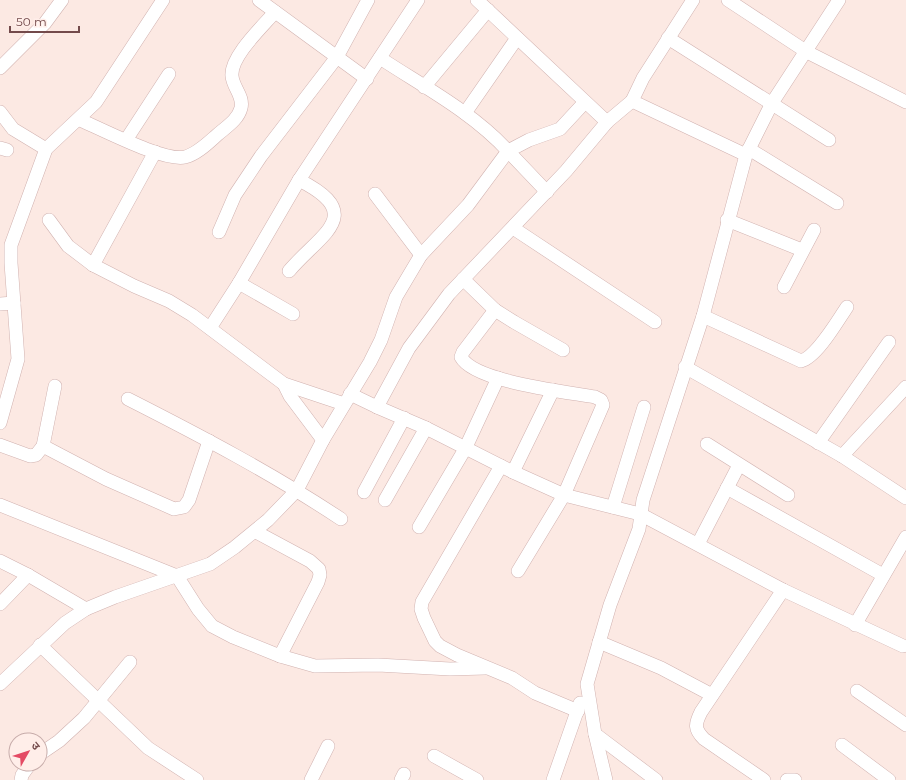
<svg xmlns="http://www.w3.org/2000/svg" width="906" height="780" font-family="Montserrat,'Noto Sans Devanagari',sans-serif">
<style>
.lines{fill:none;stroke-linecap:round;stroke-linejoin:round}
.minor-casing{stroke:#d1b2b0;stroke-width:14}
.minor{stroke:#fff;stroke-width:13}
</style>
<rect width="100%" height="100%" fill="#fce9e3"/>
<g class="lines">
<g class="minor-casing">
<g id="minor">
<path d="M259,0L367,79"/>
<path d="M477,0L607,122L632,101"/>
<path d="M693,0L643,78L632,101L746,155"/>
<path d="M728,0L807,52L906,102"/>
<path d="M668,38L829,140"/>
<path d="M0,68L45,23L62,0"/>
<path d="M424,87L488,10"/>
<path d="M0,112L13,129L46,149"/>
<path d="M465,113L517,38"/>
<path d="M80,120C102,129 164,162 185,157C197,154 208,143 217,135C226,127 238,120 241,108C244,96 233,88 232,76C230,57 262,27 275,12"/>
<path d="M126,140L169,74"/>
<path d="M0,148L7,150"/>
<path d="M749,149L837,203"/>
<path d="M547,192L508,151L529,140L560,129L585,102"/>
<path d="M375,194L421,255"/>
<path d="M49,220L68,246L93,265L134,286L169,301L192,315L284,384L344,404"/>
<path d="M727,220L802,250"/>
<path d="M513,228L655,322"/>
<path d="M219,232L235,195L261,156L337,57L368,0"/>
<path d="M93,265L155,152"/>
<path d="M289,271C320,234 368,215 299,180"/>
<path d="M463,279L495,310L514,322L563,350"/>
<path d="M239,283L293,314"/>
<path d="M784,287L814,230"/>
<path d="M0,304L14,303"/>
<path d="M495,310L463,352L461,357C474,382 568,392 595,397L601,400L603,405L564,495L518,571"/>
<path d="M703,316L801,361C817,357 838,320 847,307"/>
<path d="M210,328L239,283L299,180L418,0"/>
<path d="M685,367L842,456L906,498"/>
<path d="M284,384L290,396L323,440"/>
<path d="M350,394L377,407L426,428L513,472L564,495L640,514L783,590L903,646"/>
<path d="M128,399C201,436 273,474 341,519"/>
<path d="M377,407L409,348L449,294L566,171L607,122"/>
<path d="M0,423L18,359L11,263V245L46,149L96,102L163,0"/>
<path d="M818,443L889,342"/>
<path d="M707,444L788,495"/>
<path d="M0,445L30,456L36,455L43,446L55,386"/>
<path d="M43,446L106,479L174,509L184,507L189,500L209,441"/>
<path d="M842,456L906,387"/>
<path d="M501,466L422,602L421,609L424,618L435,641L440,646L457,655L512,678L535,693L578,711"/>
<path d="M513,472L553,390"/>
<path d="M727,488L883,575"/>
<path d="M364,492L404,418"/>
<path d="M385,500L426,428"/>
<path d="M0,505L177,576L198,609L212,626L233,637L280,656L315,666L378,665L450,669L485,668"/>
<path d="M613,507L644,407"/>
<path d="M419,527L465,449L498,378"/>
<path d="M256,532L310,561L319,569L320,575L318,582L280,656"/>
<path d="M698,544L739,465"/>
<path d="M0,561L28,575L86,609"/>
<path d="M0,604L28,575"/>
<path d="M855,625L906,537"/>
<path d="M599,642L661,668L712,695"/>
<path d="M40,645L148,748L197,780"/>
<path d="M0,684L65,623L86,609L115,597L210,564L235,547L268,520L297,490L323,440L370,362L381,340L396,297L421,255L468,205L508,151C472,112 424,87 380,58"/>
<path d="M857,691L906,725"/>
<path d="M595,734L656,780"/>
<path d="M842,745L889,780"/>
<path d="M40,754L59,741L84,718L130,662"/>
<path d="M434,756L477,780"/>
<path d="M21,780L22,775L30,764"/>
<path d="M311,780L328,746"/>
<path d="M401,780L404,774"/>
<path d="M553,780L580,703"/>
<path d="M606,780L595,734L587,684L610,605L639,529L643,500L703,316L746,155L772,103L839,0"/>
<path d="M764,780L704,739C694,729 695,724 701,712L783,590"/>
<path d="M787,780H795"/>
</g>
</g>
<use href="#minor" class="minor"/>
</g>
<g transform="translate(28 752) rotate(51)"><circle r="19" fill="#ffeee9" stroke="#c7acaa"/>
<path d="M0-3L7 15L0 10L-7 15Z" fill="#e44a64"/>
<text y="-6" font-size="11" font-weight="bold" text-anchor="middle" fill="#734a4b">उ</text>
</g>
<path d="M10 26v6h69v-6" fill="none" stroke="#734a4b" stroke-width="2"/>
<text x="16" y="26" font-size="12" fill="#734a4b" stroke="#ffeee9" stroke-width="3" paint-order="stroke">50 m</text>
</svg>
